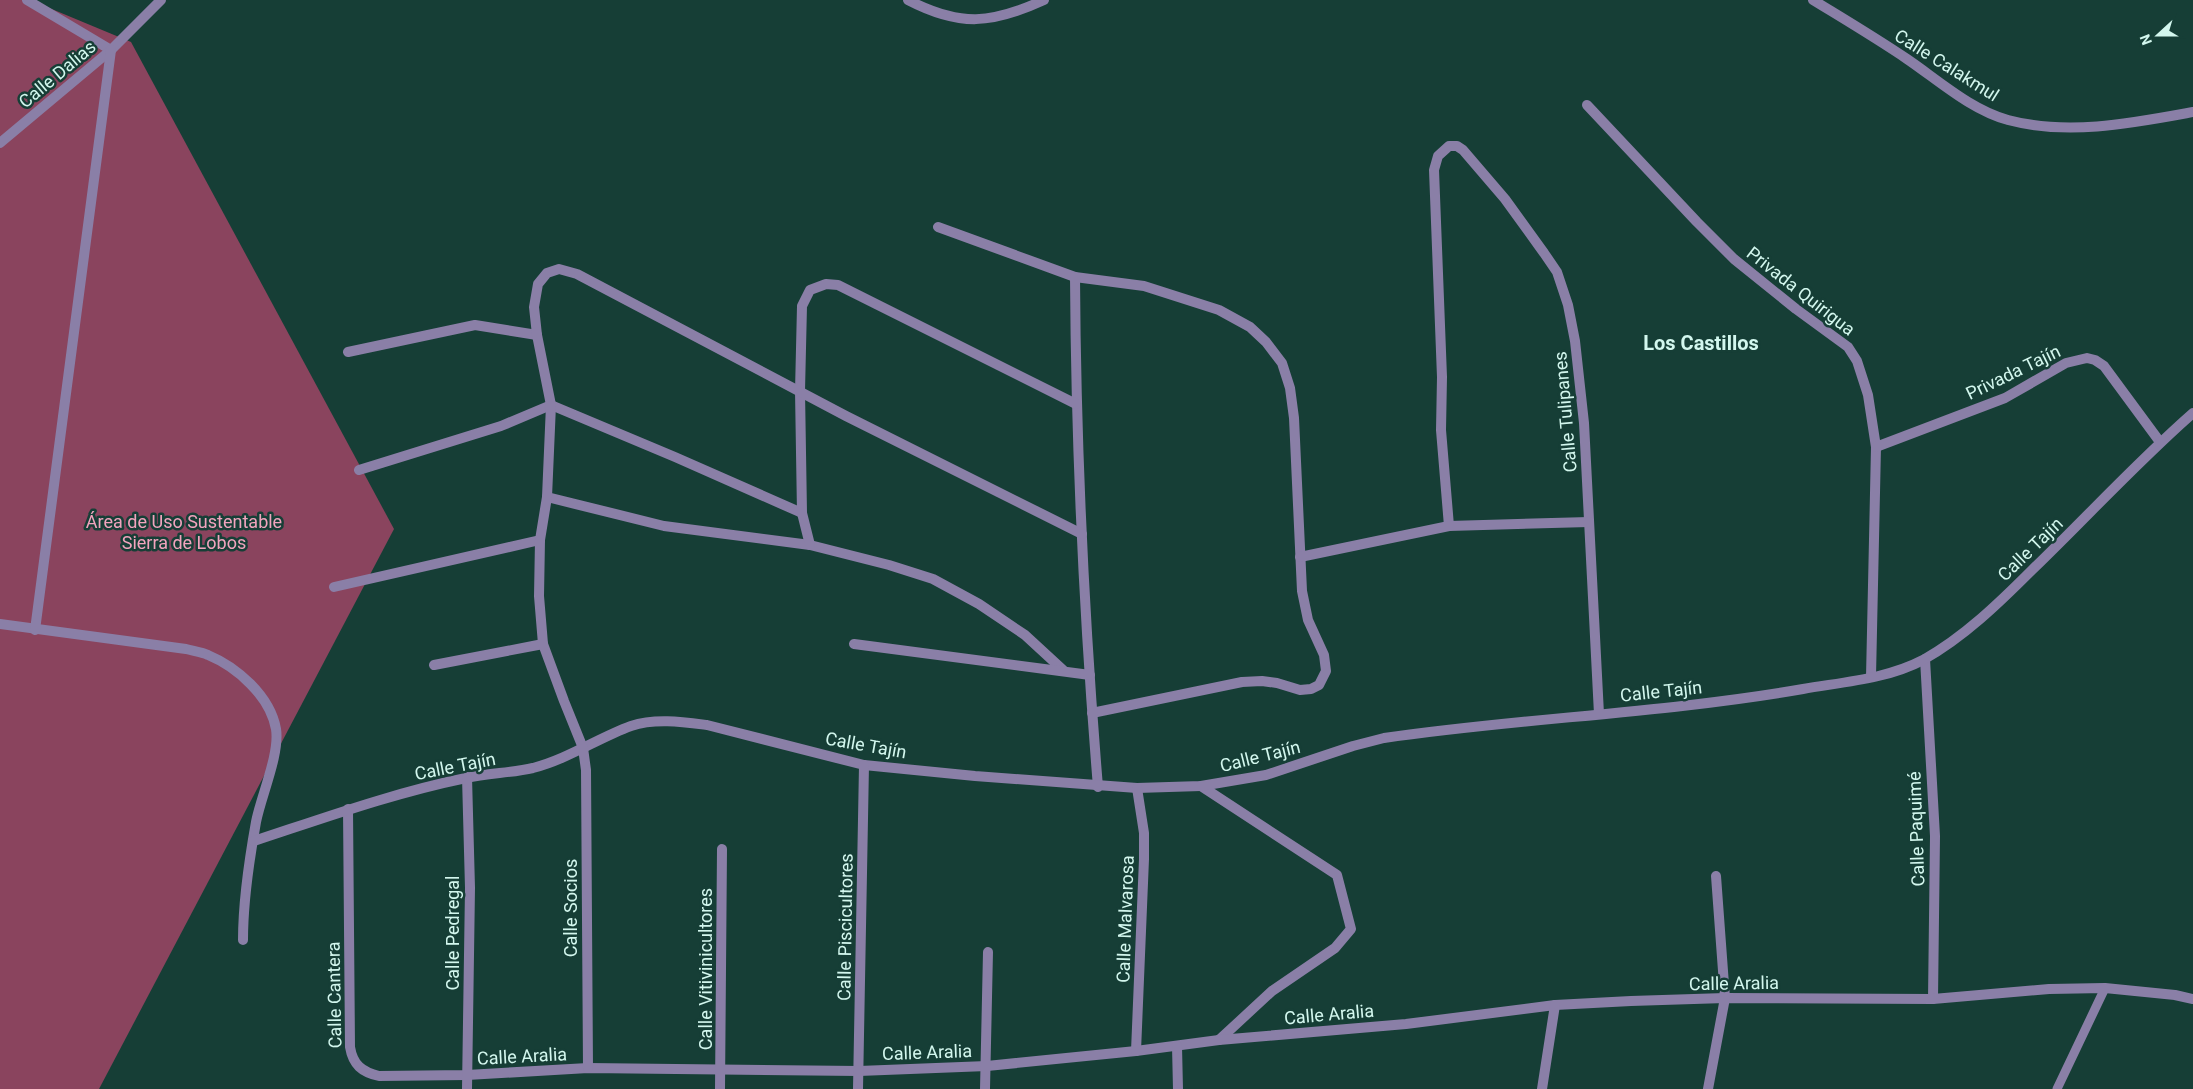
<svg xmlns="http://www.w3.org/2000/svg" width="2193" height="1089" font-family="Roboto,sans-serif">
<style>
.park{fill:#8a445e}
.lines{fill:none;stroke-linecap:round;stroke-linejoin:round}
.service{stroke:#8a7fa7;stroke-width:9}
.minor{stroke:#8a7fa7;stroke-width:10}
.labels{text-anchor:middle;dominant-baseline:central;stroke-width:5;stroke-linejoin:round;paint-order:stroke}
.street-label{font-size:18px;fill:#d3f7ee;stroke:#163e36}
.park-label{font-size:18px;fill:#f2a4be;stroke:#163e36}
.quarter-label{font-size:20px;font-weight:bold;fill:#d3f7ee;stroke:#163e36}
</style>
<rect width="100%" height="100%" fill="#163e36"/>
<path class="park" d="M0,0H30L131,42L394,529L99,1089H0Z"/>
<g class="lines">
<path class="service" d="M2057,1089L2105,988"/>
<g class="minor">
<path d="M27,0L111,50"/>
<path d="M908,0C960,27 992,24 1044,0"/>
<path d="M1813,0C1844,19 1876,38 1907,59C1938,80 1971,110 2008,120C2068,136 2133,123 2193,112"/>
<path d="M1587,105L1697,222L1734,259L1796,309L1848,347L1857,361L1868,395L1876,447L1871,677"/>
<path d="M0,143L111,50L161,0"/>
<path d="M938,227L1075,277L1144,286L1219,310L1250,327L1266,342L1282,363L1290,388L1294,418L1302,591L1308,620L1324,655L1326,671L1319,685L1311,689L1300,690L1277,683L1262,681L1242,682L1092,713"/>
<path d="M1075,277C1076,447 1084,617 1098,787"/>
<path d="M348,352L475,325L537,335"/>
<path d="M1876,447L2005,398L2066,363L2087,358L2095,360L2104,366L2160,442"/>
<path d="M359,470L501,426L551,405L675,457L802,513"/>
<path d="M547,497L664,526L810,545L889,565L933,579L979,604L1025,635L1063,670"/>
<path d="M1449,526L1441,430L1442,377L1434,170L1438,156L1449,146H1457L1463,150L1505,199L1544,253L1557,272L1568,305L1575,341L1584,423L1599,714"/>
<path d="M810,545L802,513L800,391L802,306L810,290L826,284L838,285L1076,404"/>
<path d="M1300,557L1449,526L1589,522"/>
<path d="M334,587L540,540"/>
<path d="M0,624L186,649C193,651 202,652 208,655C237,667 270,696 276,729C280,754 261,796 256,822C249,861 243,900 243,940"/>
<path d="M35,630L111,50"/>
<path d="M854,644L1090,675"/>
<path d="M1925,659L1935,836L1933,999"/>
<path d="M434,665L543,644"/>
<path d="M1201,786L1337,875L1351,929L1335,948L1272,991L1219,1040"/>
<path d="M348,809L350,1047C353,1065 362,1072 379,1076L467,1075L588,1068L859,1071L987,1066L1136,1051L1219,1040L1406,1024L1555,1005L1631,1001L1725,998L1933,999L2049,989L2105,988L2175,995L2193,999"/>
<path d="M254,841C324,818 393,793 466,778C488,773 511,773 533,768C568,759 598,738 631,726C655,718 683,722 707,725L864,765L975,776L1137,788L1201,786L1266,775L1353,746L1384,738C1523,718 1665,713 1803,689C1843,682 1887,679 1923,660C1964,637 1999,603 2032,570C2086,518 2137,462 2193,413"/>
<path d="M1177,1046L1178,1089"/>
<path d="M1136,1051L1144,859V833L1137,788"/>
<path d="M588,1068L586,770L583,748L564,701L543,644L539,596L540,540L547,497L551,405L537,335L534,307L538,284L547,273L559,269L577,274L846,416L1082,534"/>
<path d="M467,1089L470,888L467,777"/>
<path d="M720,1089L722,849"/>
<path d="M858,1089L864,765"/>
<path d="M985,1089L988,952"/>
<path d="M1542,1089L1555,1005"/>
<path d="M1708,1089L1725,998L1716,876"/>
</g>
</g>
<g class="labels">
<g class="street-label">
<text transform="translate(1947 65) rotate(32)">Calle Calakmul</text>
<text transform="translate(57 74) rotate(-40)">Calle Dalias</text>
<text transform="translate(1801 291) rotate(38)">Privada Quirigua</text>
<text transform="translate(2013 372) rotate(-26)">Privada Tajín</text>
<text transform="translate(1565 412) rotate(-95)">Calle Tulipanes</text>
<text transform="translate(2030 549) rotate(-44)">Calle Tajín</text>
<text transform="translate(1661 691) rotate(-6)">Calle Tajín</text>
<text transform="translate(866 745) rotate(10)">Calle Tajín</text>
<text transform="translate(1260 756) rotate(-14)">Calle Tajín</text>
<text transform="translate(455 766) rotate(-11)">Calle Tajín</text>
<text transform="translate(1916 829) rotate(-92)">Calle Paquimé</text>
<text transform="translate(570 908) rotate(-90)">Calle Socios</text>
<text transform="translate(1125 919) rotate(-88)">Calle Malvarosa</text>
<text transform="translate(845 927) rotate(-89)">Calle Piscicultores</text>
<text transform="translate(452 933) rotate(-90)">Calle Pedregal</text>
<text transform="translate(705 969) rotate(-90)">Calle Vitivinicultores</text>
<text transform="translate(1734 983) rotate(-1)">Calle Aralia</text>
<text transform="translate(334 995) rotate(-91)">Calle Cantera</text>
<text transform="translate(1329 1014) rotate(-5)">Calle Aralia</text>
<text transform="translate(927 1052) rotate(-2)">Calle Aralia</text>
<text transform="translate(522 1056) rotate(-3)">Calle Aralia</text>
</g>
<g class="park-label">
<text x="184" y="521">Área de Uso Sustentable<tspan x="184" dy="21">Sierra de Lobos</tspan></text>
</g>
<g class="quarter-label">
<text x="1701" y="343">Los Castillos</text>
</g>
</g>
<g transform="translate(2158 35) rotate(249)" stroke="#163e36" stroke-width="4" paint-order="stroke">
<path d="M0-4L9 19L0 12L-9 19Z" fill="#d3f7ee"/>
<text y="-8" font-size="14" font-weight="bold" text-anchor="middle" fill="#d3f7ee">N</text>
</g>
</svg>
